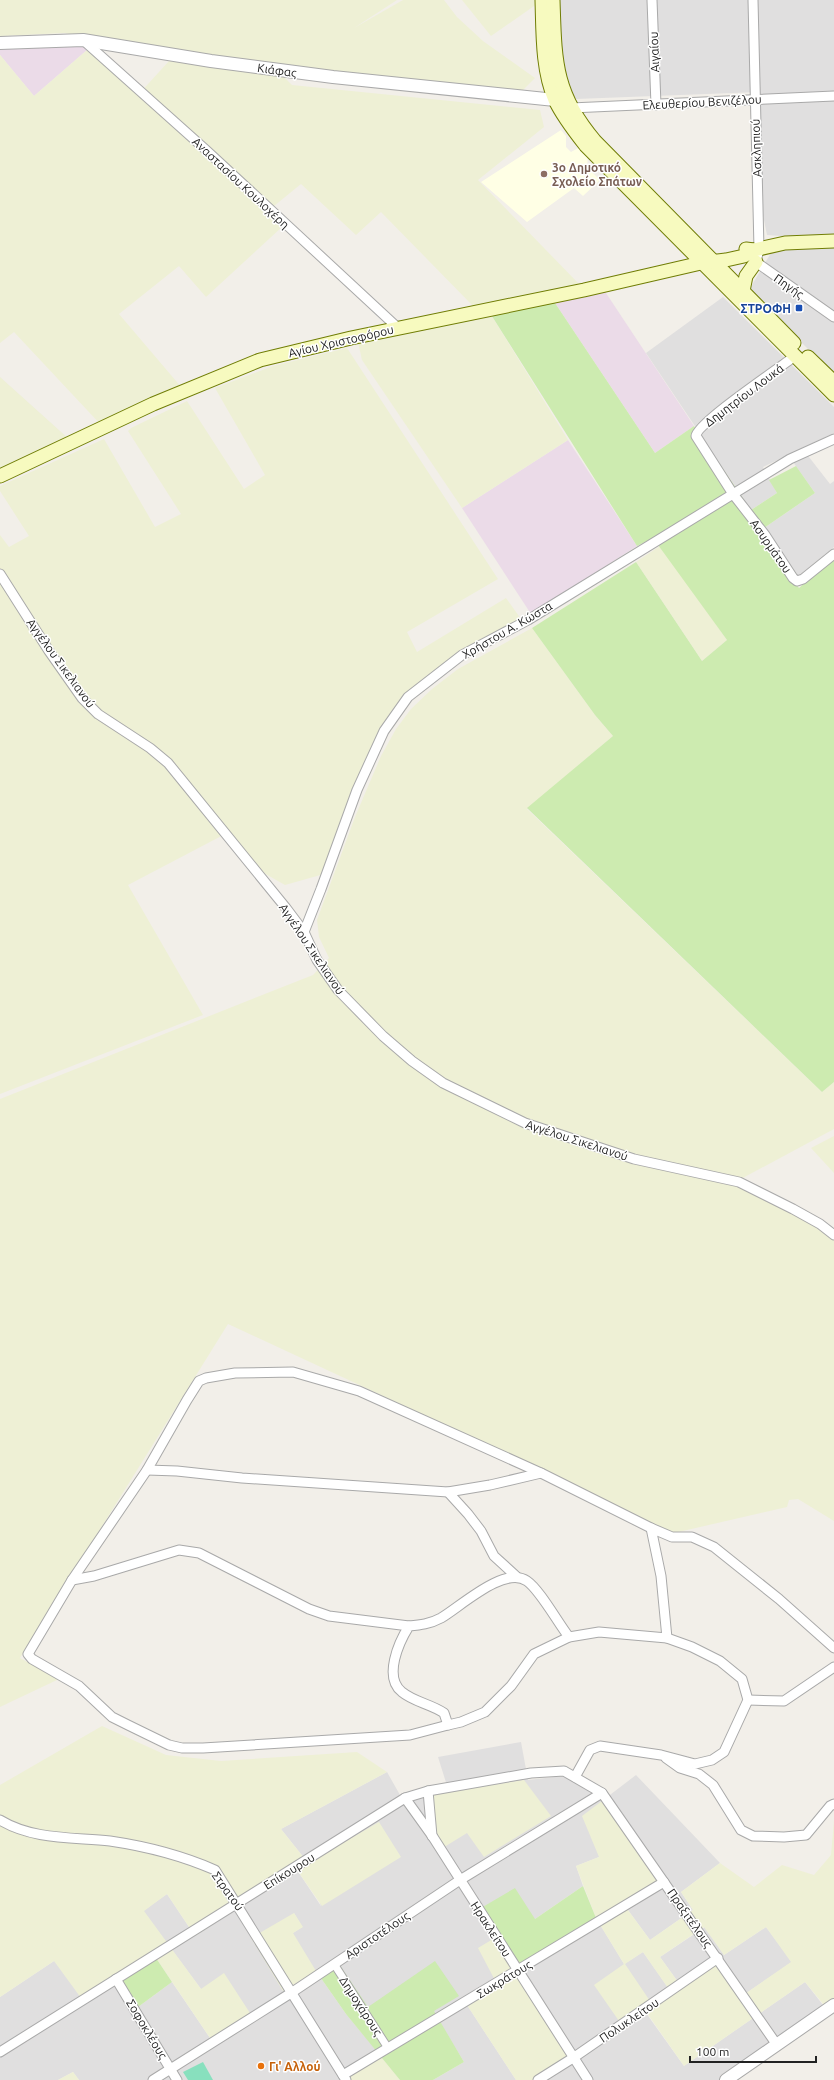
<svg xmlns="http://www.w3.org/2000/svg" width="834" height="2080" font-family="Ubuntu,sans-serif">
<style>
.residential{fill:#e0dfdf;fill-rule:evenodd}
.industrial{fill:#ebdbe8}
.education{fill:#ffffe5}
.farmland{fill:#eef0d5;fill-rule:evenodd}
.grass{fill:#cdebb0}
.pitch{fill:#88e0be}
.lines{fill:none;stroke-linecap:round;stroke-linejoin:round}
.pedestrian-casing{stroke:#a9a9a9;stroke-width:9}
.minor-casing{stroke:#a9a9a9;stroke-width:11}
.tertiary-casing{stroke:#a9a9a9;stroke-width:14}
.secondary-casing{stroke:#707d05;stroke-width:15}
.pedestrian{stroke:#fff;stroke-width:7}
.minor{stroke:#fff;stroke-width:9}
.tertiary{stroke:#fff;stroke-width:12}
.secondary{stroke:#f7fabf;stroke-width:13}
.education-dot{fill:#8d6e63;stroke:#fff;stroke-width:1.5}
.transit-dot{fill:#1a4fb4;stroke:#fff;stroke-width:1.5}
.food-dot{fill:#e8710a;stroke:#fff;stroke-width:1.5}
.labels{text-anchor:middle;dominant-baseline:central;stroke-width:3;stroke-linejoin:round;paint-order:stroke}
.street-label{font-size:12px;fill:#222;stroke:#fff}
.education-label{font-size:12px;font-weight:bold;fill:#785e54;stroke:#fff;text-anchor:start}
.transit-label{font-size:12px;font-weight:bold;fill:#164399;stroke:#fff;text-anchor:end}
.food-label{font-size:12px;font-weight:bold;fill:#c56008;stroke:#fff;text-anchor:start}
</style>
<rect width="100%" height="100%" fill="#f2efe9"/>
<g class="residential">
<path d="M558,0H834V375L749,290L781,236L767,235L762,210L759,92L576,99L570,91L561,56Z"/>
<path d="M723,297L834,407V433L802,448L830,484L834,481V547L798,576L764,528L815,493L788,455L763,467L777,493L751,510L646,353Z"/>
<path d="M521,1742L528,1780L563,1776L592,1791L602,1801L636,1775L720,1863L681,1892L693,1910L650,1940L622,1902L599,1857L576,1866L583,1886L535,1919L500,1935L498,1986L467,2005L516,2080H433L464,2062L433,2011L368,2007L316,1971L346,2014L381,2056L350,2080H79L73,2072L58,2080H0V1997L54,1961L117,1975L138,2007L172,1982L210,2038L201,1989L143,1911L167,1894L195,1936L297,1870L321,1906L308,1863L281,1829L387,1772L400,1795L433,1788L441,1848L466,1832L524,1780L449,1792L438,1757ZM294,1913L302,1927L293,1933Z"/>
<path d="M596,1918L624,1964L643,1952L669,1989L641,2006L684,2066L805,1982L830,2014L733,2080H533L570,2057L513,1968Z"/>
<path d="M705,1927L724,1955L766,1927L792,1962L739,1998L678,1982L660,1957Z"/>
</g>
<g class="industrial">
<path d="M66,46L84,47L87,50L34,96L0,55V48Z"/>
<path d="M604,290L694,426L655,453L553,300Z"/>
<path d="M568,440L637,546L531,614L462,508Z"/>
</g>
<path class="education" d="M561,130L566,136V147L571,152L580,147L588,156L587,167L600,180L583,196L574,188L527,222L481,182Z"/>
<g class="farmland">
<path d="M0,0H397L354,28L403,0H444L457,17L483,41L535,78L523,90L440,84L234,59L64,33L0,36Z"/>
<path d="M462,0H537V4L491,36Z"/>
<path d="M87,50L138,95L169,61L283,76L292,85L540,110L544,127L478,180L579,284L474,307L381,212L356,235L301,184L274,206L241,178L237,184L282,227L206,297L179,266L119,314L182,388L102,426L14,332L0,343V55L34,96Z"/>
<path d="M490,313L568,440L462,508L362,360L358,342Z"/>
<path d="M347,348L498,579L407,632L417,652L506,598L521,619L460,650L405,695L324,874L285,885L262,872L229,832L128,885L203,1015L0,1094V535L9,547L29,536L0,491V486L104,439L155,527L181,514L128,431L131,428L187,401L244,489L265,475L215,388L273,366Z"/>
<path d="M0,377L70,440L0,470Z"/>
<path d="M660,546L727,640L702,661L636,562Z"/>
<path d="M532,628L595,715L613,736L527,809L822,1092L834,1082V1129L739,1180L834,1238V1521L798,1499L789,1500L787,1507L674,1533L652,1525L396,1402L228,1324L20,1658L59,1679L0,1707V1099L313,975L329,958L319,937L317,920L355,817L381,756L396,729L411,709L432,689L458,669Z"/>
<path d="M834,1136V1173L811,1148Z"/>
<path d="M102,1726L166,1755L221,1761L357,1752L387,1772L281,1829L308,1863L379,1822L401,1857L322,1906L297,1870L195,1936L167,1894L144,1911L201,1989L224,1973L250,2013L210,2038L152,1952L81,1998L54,1961L0,1997V1785Z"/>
<path d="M524,1780L551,1816L484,1857L467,1833L441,1849L432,1835L433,1794Z"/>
<path d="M602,1801L658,1880L622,1902L650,1940L693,1910L681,1892L720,1863L754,1887L782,1865L814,1875L831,1855L834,1820V1999L824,2005L805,1982L684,2066L642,2006L619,2021L594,1985L624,1964L596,1918L576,1866L599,1857L582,1816ZM704,1927L724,1955L766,1927L791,1962L739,1998L712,1959L678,1982L660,1957ZM643,1952L668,1988L650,2001L625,1964Z"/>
<path d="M294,1913L303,1927L293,1933L316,1971L283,1991L251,1938Z"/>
<path d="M493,1939L570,2057L533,2080H516L467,2005L498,1986L478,1948Z"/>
<path d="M381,2056L400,2080H350L348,2077Z"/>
<path d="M73,2072L79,2080H58Z"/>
</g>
<g class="grass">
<path d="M553,300L655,453L694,426L751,510L777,493L769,480L796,466L815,493L764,528L798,576L795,583L799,588L834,557V1082L822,1092L527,808L613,736L595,715L532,628L636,562L702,661L727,640L653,538L637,546L490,313Z"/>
<path d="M583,1886L596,1918L513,1968L481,1908L515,1888L535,1919Z"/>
<path d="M152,1952L172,1982L138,2007L117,1975Z"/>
<path d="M335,1958L368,2007L435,1961L459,1996L434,2011L464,2062L433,2080H400L346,2014L316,1971Z"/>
</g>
<path class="pitch" d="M203,2062L213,2080H188L183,2072Z"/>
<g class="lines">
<g class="pedestrian-casing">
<path id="pedestrian" d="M334,1964L388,2048"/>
</g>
<g class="minor-casing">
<g id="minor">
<path d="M652,0L656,105"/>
<path d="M753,0L759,249L756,262L834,317"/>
<path d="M83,40L206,150L398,328"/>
<path d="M571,108L834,96"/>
<path d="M795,356C781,367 696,424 696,436L733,494L765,535L793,578L797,581L803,579L834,554"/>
<path d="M0,574L49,651L82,698L98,714L150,748L168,763L286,908L304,932L317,960L338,990L383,1036L412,1061L443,1083L525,1123L634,1159L739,1182L793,1209L820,1224L834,1235"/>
<path d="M304,932L321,889L357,790L384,731L408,697L462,655L528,620L790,459L834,439"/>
<path d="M147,1470L177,1471L242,1478L448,1492L490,1485L541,1473"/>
<path d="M448,1492L468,1514L481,1531L494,1556L516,1576"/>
<path d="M72,1580L94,1576L179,1550L199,1553L309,1609L329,1616L409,1626"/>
<path d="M569,1637C558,1623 540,1590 527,1581C505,1565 460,1607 441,1618C430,1624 420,1625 409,1626C399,1642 383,1677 402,1692C414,1702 431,1704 444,1713L448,1725L410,1735L203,1748H182L169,1745L128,1725L112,1717L79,1686L32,1659L28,1654L72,1580L147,1470L187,1400L199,1381L206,1378L235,1373L293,1372L359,1391L541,1473L651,1528"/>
<path d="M667,1638L661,1576L651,1528L672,1537H692L714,1547L779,1599L834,1648"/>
<path d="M748,1700L784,1701L834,1667"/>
<path d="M448,1725L461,1722L485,1712L511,1686L534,1654L569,1637L599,1632L667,1638L692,1647L720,1661L742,1679L748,1700L724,1752L712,1760L695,1764L661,1755L600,1746L590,1750L575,1777"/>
<path d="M666,1758L680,1768L699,1774L713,1785L741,1830L753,1836L784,1837L806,1835L830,1806L834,1804"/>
<path d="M428,1791L432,1836"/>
<path d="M405,1798L433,1837L588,2080"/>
<path d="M0,1820C33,1840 73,1837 110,1841C144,1846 183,1856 215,1870L346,2080"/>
<path d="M116,1979L177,2080"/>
<path d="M0,2052L405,1798L428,1791L531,1773L564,1771L602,1793L777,2045"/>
<path d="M343,2075L664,1882"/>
<path d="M153,2080L291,1993L460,1880L602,1793"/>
<path d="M538,2080L573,2058L718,1958"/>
</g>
</g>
<g class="tertiary-casing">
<g id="tertiary">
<path d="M0,43L83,40L211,61L333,77L555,100"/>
<path d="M726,2080L834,2005"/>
</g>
</g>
<g class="secondary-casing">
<g id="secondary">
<path d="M542,0C543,33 542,70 555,100C563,117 575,132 586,146L834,395"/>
<path d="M553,0C555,60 554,93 595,141L794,343"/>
<path d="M746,249L754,250L785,243L834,241"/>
<path d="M743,291L746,276L756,262"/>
<path d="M808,357L834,382"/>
<path d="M0,476L153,404L260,360L351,338L584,290L701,263L726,260L744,256L754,250"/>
</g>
</g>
<use href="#pedestrian" class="pedestrian"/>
<use href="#minor" class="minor"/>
<use href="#tertiary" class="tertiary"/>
<use href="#secondary" class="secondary"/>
</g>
<circle class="education-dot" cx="544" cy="174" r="4"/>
<rect class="transit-dot" x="795" y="304" width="8" height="8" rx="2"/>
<circle class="food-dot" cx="261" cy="2066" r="4"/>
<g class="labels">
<g class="street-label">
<text transform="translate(654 52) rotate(-92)">Αιγαίου</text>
<text transform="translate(277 70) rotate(8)">Κιάφας</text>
<text transform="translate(702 102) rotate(-3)">Ελευθερίου Βενιζέλου</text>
<text transform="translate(756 148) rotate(-92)">Ασκληπιού</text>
<text transform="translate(241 183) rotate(43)">Αναστασίου Κουλοχέρη</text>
<text transform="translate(789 286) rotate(35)">Πηγής</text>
<text transform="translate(341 341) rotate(-13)">Αγίου Χριστοφόρου</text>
<text transform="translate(744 395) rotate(-37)">Δημητρίου Λουκά</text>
<text transform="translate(771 546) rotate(55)">Ασυρμάτου</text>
<text transform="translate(507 630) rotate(-30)">Χρήστου Α. Κώστα</text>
<text transform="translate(61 663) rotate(54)">Αγγέλου Σικελιανού</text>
<text transform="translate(312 949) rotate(56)">Αγγέλου Σικελιανού</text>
<text transform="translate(577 1140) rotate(18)">Αγγέλου Σικελιανού</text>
<text transform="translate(289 1871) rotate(-32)">Επίκουρου</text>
<text transform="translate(228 1891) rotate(54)">Στρατού</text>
<text transform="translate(690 1918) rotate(55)">Πραξιτέλους</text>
<text transform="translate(491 1929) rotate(57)">Ηρακλείτου</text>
<text transform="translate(377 1935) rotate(-34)">Αριστοτέλους</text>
<text transform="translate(504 1979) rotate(-31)">Σωκράτους</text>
<text transform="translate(361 2006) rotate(57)">Δημοχάρους</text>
<text transform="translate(629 2020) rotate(-34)">Πολυκλείτου</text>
<text transform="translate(147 2029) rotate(59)">Σοφοκλέους</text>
</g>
<g class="education-label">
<text x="552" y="167">3ο Δημοτικό<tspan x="552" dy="14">Σχολείο Σπάτων</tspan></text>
</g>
<g class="transit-label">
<text x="791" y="308">ΣΤΡΟΦΗ</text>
</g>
<g class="food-label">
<text x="269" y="2066">Γι' Αλλού</text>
</g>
</g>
<path d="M690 2056v6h126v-6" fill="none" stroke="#222222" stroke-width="2"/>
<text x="696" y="2056" font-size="12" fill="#222222" stroke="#ffffff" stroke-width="3" paint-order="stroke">100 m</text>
</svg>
